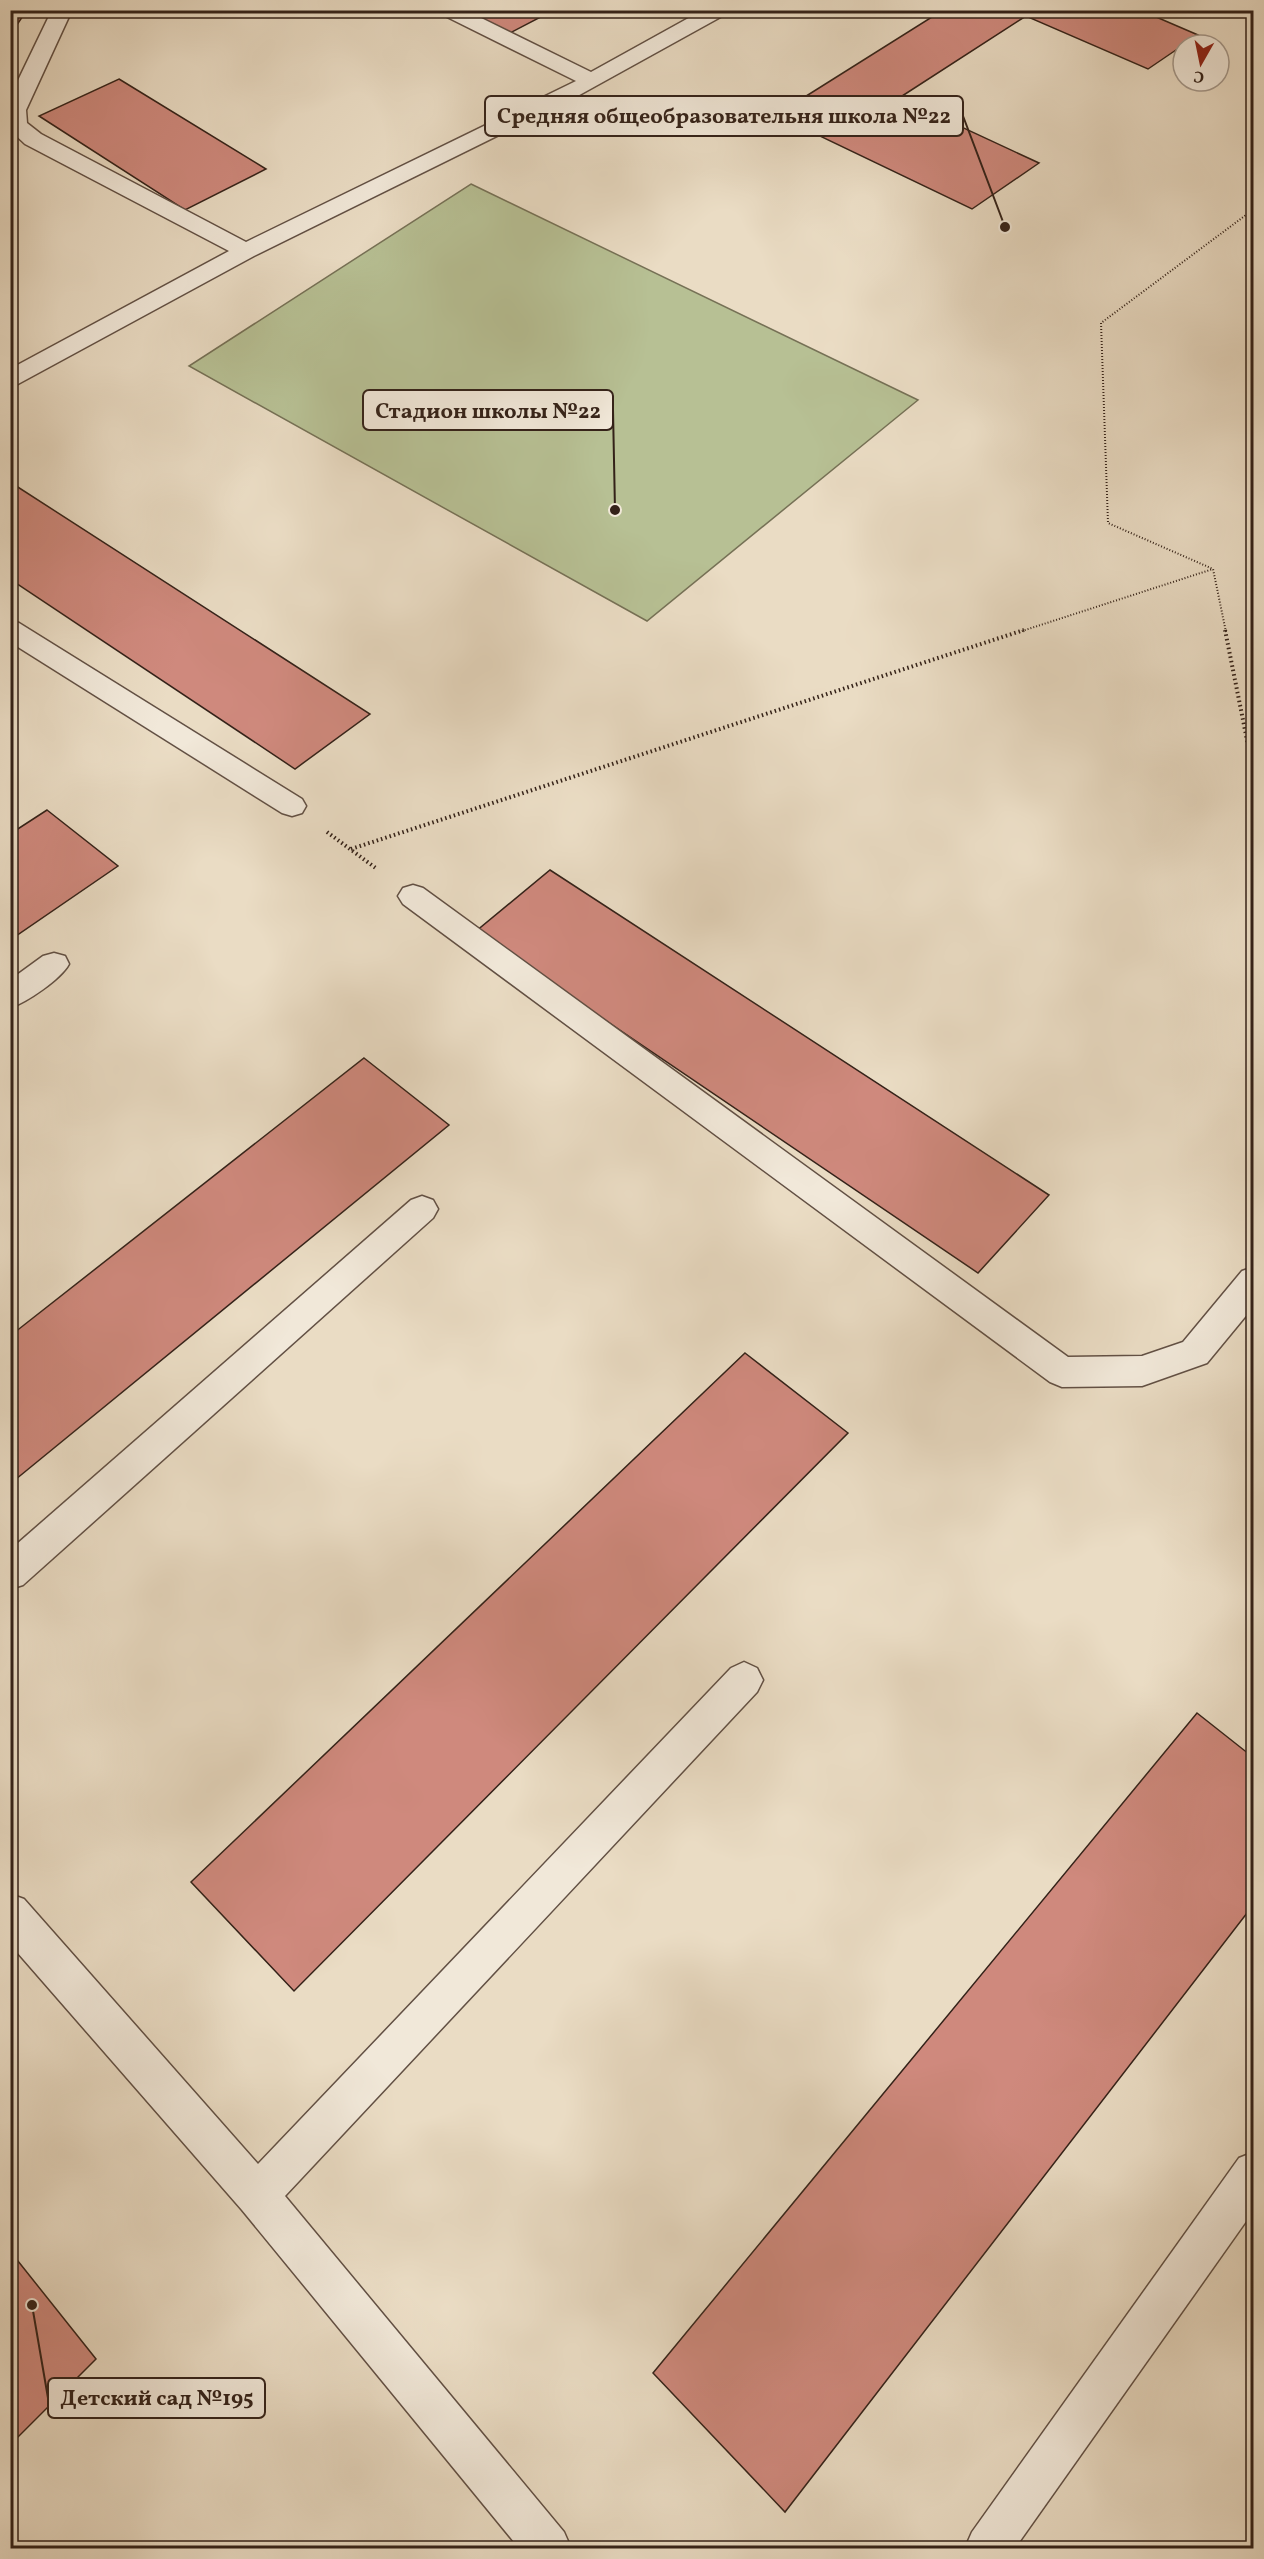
<svg xmlns="http://www.w3.org/2000/svg" width="1264" height="2559" font-family="Vollkorn,serif">
<style>
.green{fill:#b7c094;stroke:#767156;stroke-width:1.5}
.building{fill:#cf897d;stroke:#342219;stroke-width:1.5}
.lines{fill:none;stroke-linecap:round;stroke-linejoin:round}
.minor-casing{stroke:#625044;stroke-width:3}
.path-far1{stroke:#342219;stroke-width:2;stroke-dasharray:1 2;stroke-linecap:butt}
.path{stroke:#342219;stroke-width:4;stroke-dasharray:1.5 3;stroke-linecap:butt}
.minor{fill:#f1e8d9;fill-rule:evenodd}
.leader{fill:none;stroke:#342219;stroke-width:2}
.callout-dot{fill:#342219;stroke:#f1e8d9;stroke-width:2}
.callout{fill:#f1e8d9;stroke:#342219;stroke-width:2}
.callout-label{font-size:22px;text-anchor:middle;font-weight:bold;fill:#342219}
</style>
<rect width="100%" height="100%" fill="#eadcc4"/>
<filter id="stains"><feTurbulence type="fractalNoise" baseFrequency=".00333" numOctaves="4"/><feColorMatrix values="0 0 0 0 .2 0 0 0 0 .09 0 0 0 0 .02 0 0 0 .5 -.17"/></filter>
<radialGradient id="worn" r=".72"><stop offset=".6" stop-color="#630" stop-opacity="0"/><stop offset="1" stop-color="#630" stop-opacity=".3"/></radialGradient>
<path class="green" d="M471,184L918,400L647,621L189,366Z"/>
<g class="building">
<path d="M10,10H27L10,35Z"/>
<path d="M464,10H554L508,34Z"/>
<path d="M943,10H1140L1198,35L1148,69L1026,16L899,98L1039,163L972,209L776,115Z"/>
<path d="M119,79L266,169L185,210L39,116Z"/>
<path d="M10,482L370,714L295,769L10,579Z"/>
<path d="M47,810L118,866L10,940V834Z"/>
<path d="M550,870L1049,1195L978,1273L475,932Z"/>
<path d="M364,1058L449,1125L10,1484V1336Z"/>
<path d="M745,1353L848,1433L294,1991L191,1882Z"/>
<path d="M1197,1713L1254,1758V1904L785,2512L653,2373Z"/>
<path d="M10,2251L96,2359L10,2445Z"/>
</g>
<g class="lines">
<g class="minor-casing">
<g id="minor">
<path d="M52,10H72L26,110L27,123L41,134L246,242L576,81L441,14L438,10H465L591,72L703,10H729L726,14L574,98L254,256L18,384L10,386V369L229,251L25,144L10,130V97Z"/>
<path d="M10,620L19,623L302,799L306,806L302,813L292,816L282,813L10,642Z"/>
<path d="M413,885L423,888L1068,1357L1142,1356L1183,1342L1242,1271L1254,1267V1306L1207,1363L1142,1386L1062,1387L1050,1382L403,904L398,896L403,888Z"/>
<path d="M54,953L65,956L69,964C61,979 27,1002 10,1008V980L43,956Z"/>
<path d="M422,1196L433,1200L438,1209L433,1218L23,1585L10,1589V1550L411,1200Z"/>
<path d="M744,1662L757,1668L763,1680L757,1692L285,2196L564,2532L571,2548H519L242,2210L10,1944V1894L24,1899L258,2164L731,1668Z"/>
<path d="M1254,2152V2210L1015,2548H965L972,2532L1239,2158Z"/>
</g>
</g>
<g class="path-far1">
<path d="M1019,632L1213,569"/>
<path d="M1226,632L1213,569L1108,523L1101,323L1254,209"/>
</g>
<g class="path">
<path d="M1225,630L1254,775"/>
<path d="M327,832L377,869"/>
<path d="M351,849L1024,630"/>
</g>
<use href="#minor" class="minor"/>
</g>
<path class="leader" d="M1005 227L963 116M615 510L613 410M32 2305L48 2398"/>
<g class="callout-dot">
<circle cx="1005" cy="227" r="6"/>
<circle cx="615" cy="510" r="6"/>
<circle cx="32" cy="2305" r="6"/>
</g>
<g class="callout">
<rect x="485" y="96" width="478" height="40" rx="6"/>
<rect x="363" y="390" width="250" height="40" rx="6"/>
<rect x="48" y="2378" width="217" height="40" rx="6"/>
</g>
<g class="callout-label">
<text x="724" y="123">Средняя общеобразовательня школа №22</text>
<text x="488" y="418">Стадион школы №22</text>
<text x="157" y="2405">Детский сад №195</text>
</g>
<rect width="1264" height="2559" fill="none" stroke="#eadcc4" stroke-width="36"/>
<rect x="12" y="12" width="1240" height="2535" fill="none" stroke="#342219" stroke-width="3"/>
<rect x="18" y="18" width="1228" height="2523" fill="none" stroke="#342219" stroke-width="1.5"/>
<g transform="translate(1201 63) rotate(189)"><circle r="28" fill="#f1e8d9" stroke="#a5998c" stroke-width="1.5"/>
<path d="M0-4.5L10 22L0 15L-10 22Z" fill="#8f2418"/>
<text y="-9" font-size="16" font-weight="bold" text-anchor="middle" fill="#342219">С</text>
</g>
<rect width="100%" height="100%" filter="url(#stains)"/>
<rect width="100%" height="100%" fill="url(#worn)"/>
</svg>
